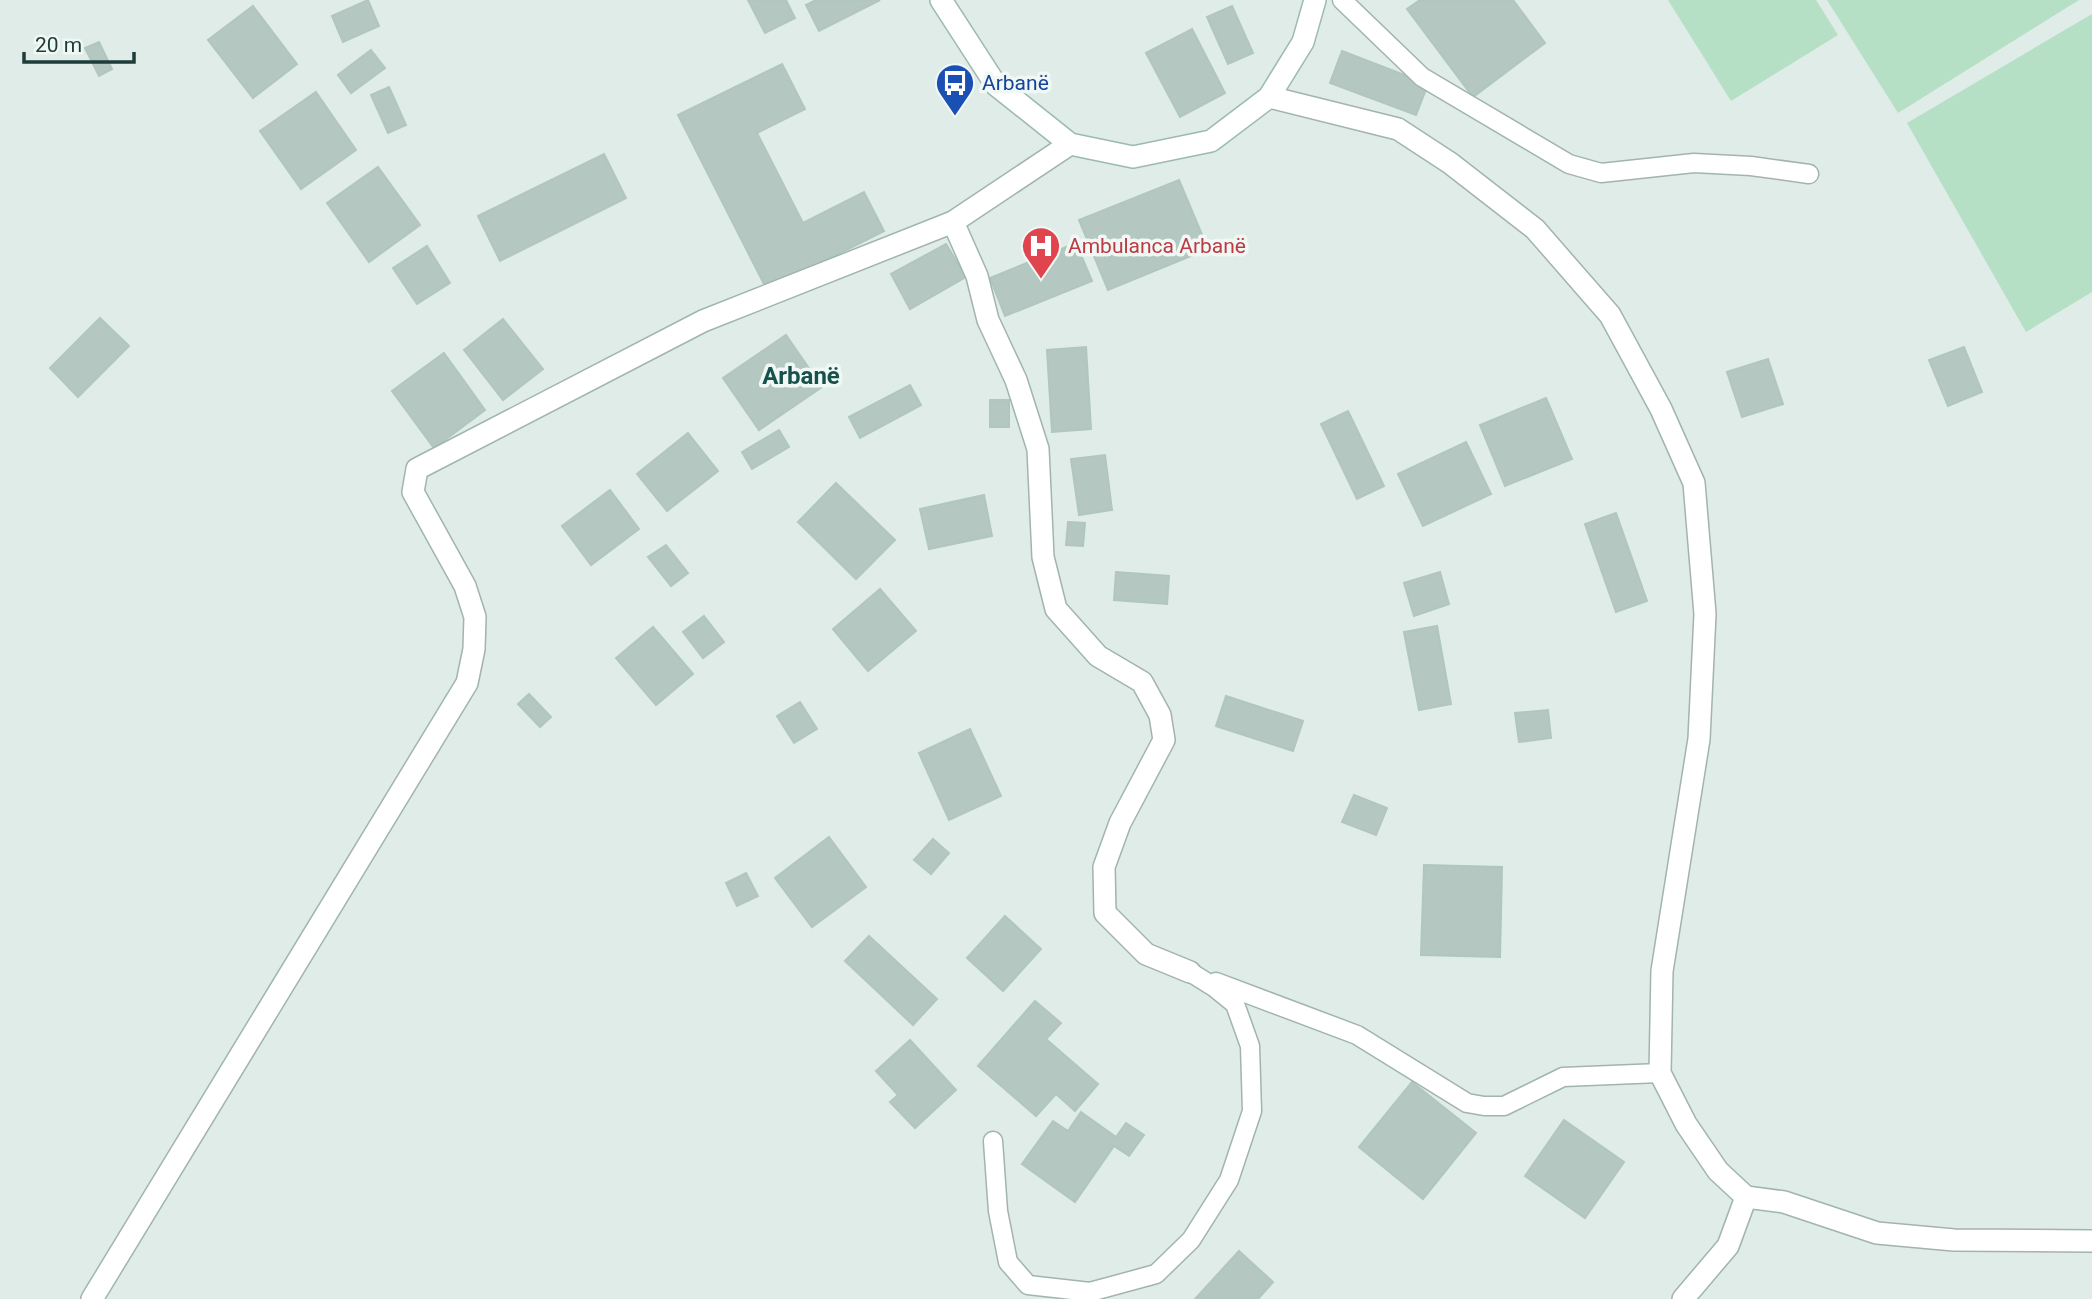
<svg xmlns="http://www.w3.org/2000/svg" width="2092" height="1299" font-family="Roboto,sans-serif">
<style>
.green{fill:#b5e0c6}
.building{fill:#b4c7c1;stroke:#b1c6c0;stroke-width:2}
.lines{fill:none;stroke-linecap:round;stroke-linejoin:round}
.lane-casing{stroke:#a1b4b0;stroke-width:21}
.street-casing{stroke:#a1b4b0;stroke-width:24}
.secondary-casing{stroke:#9cb9b2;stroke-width:24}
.lane{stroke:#fff;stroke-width:18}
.street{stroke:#fff;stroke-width:21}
.secondary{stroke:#fff;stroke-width:21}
.labels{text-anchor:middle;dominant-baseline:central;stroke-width:7;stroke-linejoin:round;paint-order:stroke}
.transit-label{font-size:21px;fill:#164399;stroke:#eff8f5;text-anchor:start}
.health-label{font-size:21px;fill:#be3a42;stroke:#eff8f5;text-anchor:start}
.quarter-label{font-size:24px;font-weight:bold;fill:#18514b;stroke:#eff8f5}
</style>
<rect width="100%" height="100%" fill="#dfece8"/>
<g class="green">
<path d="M1668,0H1816L1838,35L1731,101Z"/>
<path d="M1827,0H2079L1898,113Z"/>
<path d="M2092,14V292L2026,332L1907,123Z"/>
</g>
<g class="building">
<path d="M368,0L379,26L343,42L332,16Z"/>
<path d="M748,0H786L795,18L765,33Z"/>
<path d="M816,0H880L819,31L806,5Z"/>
<path d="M1420,0H1513L1545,43L1473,97L1407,9Z"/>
<path d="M253,6L297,64L253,98L208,40Z"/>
<path d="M1232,6L1253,53L1228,64L1207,17Z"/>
<path d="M1192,29L1225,93L1180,117L1146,53Z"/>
<path d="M99,42L112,69L99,76L85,48Z"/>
<path d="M371,50L385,68L351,93L338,75Z"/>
<path d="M1342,51L1428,84L1416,115L1330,83Z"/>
<path d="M782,64L805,109L757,133L803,223L864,192L884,231L767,290L678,115Z"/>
<path d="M389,87L406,125L388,133L371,95Z"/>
<path d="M316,92L356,150L301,189L260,131Z"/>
<path d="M604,154L626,198L500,261L478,216Z"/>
<path d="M378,167L420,225L369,262L327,203Z"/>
<path d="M1179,180L1208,249L1108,290L1079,220Z"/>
<path d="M1076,243L1092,281L1005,316L990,278Z"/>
<path d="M946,244L966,277L910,309L891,274Z"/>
<path d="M427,246L450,283L417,304L393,268Z"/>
<path d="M100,318L129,346L78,397L50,368Z"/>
<path d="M503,319L543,369L503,400L464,350Z"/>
<path d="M786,335L822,387L759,430L723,378Z"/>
<path d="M1086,347L1091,429L1052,432L1047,350Z"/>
<path d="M1964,347L1982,392L1948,406L1929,360Z"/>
<path d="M444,353L485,410L434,448L392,391Z"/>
<path d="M1768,359L1783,404L1742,417L1727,372Z"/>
<path d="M910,385L921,405L860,438L849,417Z"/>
<path d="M1546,398L1572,459L1505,486L1480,425Z"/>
<rect x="990" y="400" width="19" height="27"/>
<path d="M1348,411L1384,486L1357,499L1321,424Z"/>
<path d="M779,430L789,447L752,469L742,452Z"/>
<path d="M688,433L718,471L667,511L637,474Z"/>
<path d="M1466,442L1491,494L1423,526L1398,474Z"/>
<path d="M1105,455L1112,510L1079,515L1071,459Z"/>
<path d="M836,483L895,540L856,579L798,522Z"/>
<path d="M610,490L639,529L591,565L562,526Z"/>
<path d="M984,495L992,536L929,549L920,509Z"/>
<path d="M1616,513L1647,601L1616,612L1585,524Z"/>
<path d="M1068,522L1085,523L1083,546L1066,545Z"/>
<path d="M666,545L688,573L671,586L648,557Z"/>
<path d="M1116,572L1169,576L1167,604L1114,600Z"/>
<path d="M1440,572L1449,604L1414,616L1404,583Z"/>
<path d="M880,589L916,631L868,671L833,629Z"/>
<path d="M704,616L724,642L703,658L683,632Z"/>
<path d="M1437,626L1451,704L1419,710L1404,632Z"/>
<path d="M653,627L693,674L656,705L616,658Z"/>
<path d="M529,694L551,717L540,727L518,704Z"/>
<path d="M1226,696L1303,721L1293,751L1216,726Z"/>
<path d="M800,702L817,729L794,743L777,716Z"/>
<path d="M1548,710L1551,738L1519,742L1515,713Z"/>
<path d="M970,729L1001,796L949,820L919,753Z"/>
<path d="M1354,795L1387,808L1376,835L1342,822Z"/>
<path d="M829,837L866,887L812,927L775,878Z"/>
<path d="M933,839L949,853L931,874L914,860Z"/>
<path d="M1424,865L1502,867L1500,957L1421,955Z"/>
<path d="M746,873L758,896L737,906L726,883Z"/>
<path d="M1005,916L1041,949L1003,991L967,958Z"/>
<path d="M869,936L937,999L913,1025L845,961Z"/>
<path d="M1035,1001L1061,1023L1046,1039L1098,1084L1075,1111L1056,1094L1036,1116L978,1066Z"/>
<path d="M910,1040L956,1090L915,1128L890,1102L898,1095L876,1071Z"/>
<path d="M1412,1082L1476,1133L1423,1199L1359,1147Z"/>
<path d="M1081,1112L1116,1137L1126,1123L1144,1135L1129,1156L1114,1146L1075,1202L1022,1164L1053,1121L1068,1131Z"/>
<path d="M1564,1120L1624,1162L1585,1218L1525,1176Z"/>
<path d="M1239,1251L1273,1282L1258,1299H1195Z"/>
</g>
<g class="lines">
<g class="lane-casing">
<g id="lane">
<path d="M1342,0L1422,77L1569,164L1601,173L1694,163L1751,166L1809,174"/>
<path d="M1216,982L1357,1035L1467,1103L1484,1106H1504L1563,1077L1660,1073"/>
<path d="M993,1141L998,1211L1008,1262L1028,1285L1090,1292L1156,1274L1191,1240L1229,1180L1252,1111L1250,1046L1235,1004L1214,987L1190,972"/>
</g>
</g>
<g class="street-casing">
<g id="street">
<path d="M1269,97L1398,129L1450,163L1535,229L1610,315L1661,409L1694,483L1705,614L1699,739L1662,971L1660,1073L1686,1124L1718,1171L1746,1197L1784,1202L1877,1233L1954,1240L2092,1241"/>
<path d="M953,222L977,276L988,320L1016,380L1038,449L1043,557L1056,609L1098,656L1142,682L1160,715L1164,740L1120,823L1104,867L1105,913L1146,954L1190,972"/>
<path d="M92,1299L467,683L474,649L475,617L465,586L413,492L417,469L703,321L953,222L1070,144"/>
<path d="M1683,1299L1728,1246L1746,1197"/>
</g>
</g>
<g class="secondary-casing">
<path id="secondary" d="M941,0L996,85L1070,144L1133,157L1211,141L1269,97L1303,42L1315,0"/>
</g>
<use href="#lane" class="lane"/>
<use href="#street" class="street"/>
<use href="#secondary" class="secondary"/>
</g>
<defs>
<g id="bus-pin" transform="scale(2.0125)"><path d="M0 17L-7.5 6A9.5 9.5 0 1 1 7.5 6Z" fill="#1a4fb4" stroke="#eff8f5"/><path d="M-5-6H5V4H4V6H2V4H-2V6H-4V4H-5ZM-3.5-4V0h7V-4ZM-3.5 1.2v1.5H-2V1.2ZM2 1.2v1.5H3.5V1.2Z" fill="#fff"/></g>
<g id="hospital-pin" transform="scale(2.0125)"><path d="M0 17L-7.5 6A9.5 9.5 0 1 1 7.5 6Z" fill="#e0444e" stroke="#eff8f5"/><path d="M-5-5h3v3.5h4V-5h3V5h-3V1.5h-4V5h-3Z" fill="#fff"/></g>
</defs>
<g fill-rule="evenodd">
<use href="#bus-pin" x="955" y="83"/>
<use href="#hospital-pin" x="1041" y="246"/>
</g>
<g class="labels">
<g class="transit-label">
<text x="982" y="83">Arbanë</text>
</g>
<g class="health-label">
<text x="1068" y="246">Ambulanca Arbanë</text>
</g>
<g class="quarter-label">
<text x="801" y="376">Arbanë</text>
</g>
</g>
<path d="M24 52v10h110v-10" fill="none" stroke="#1e3d39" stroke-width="3.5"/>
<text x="35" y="52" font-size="21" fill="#1e3d39" stroke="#eff8f5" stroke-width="5" paint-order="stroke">20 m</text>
</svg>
